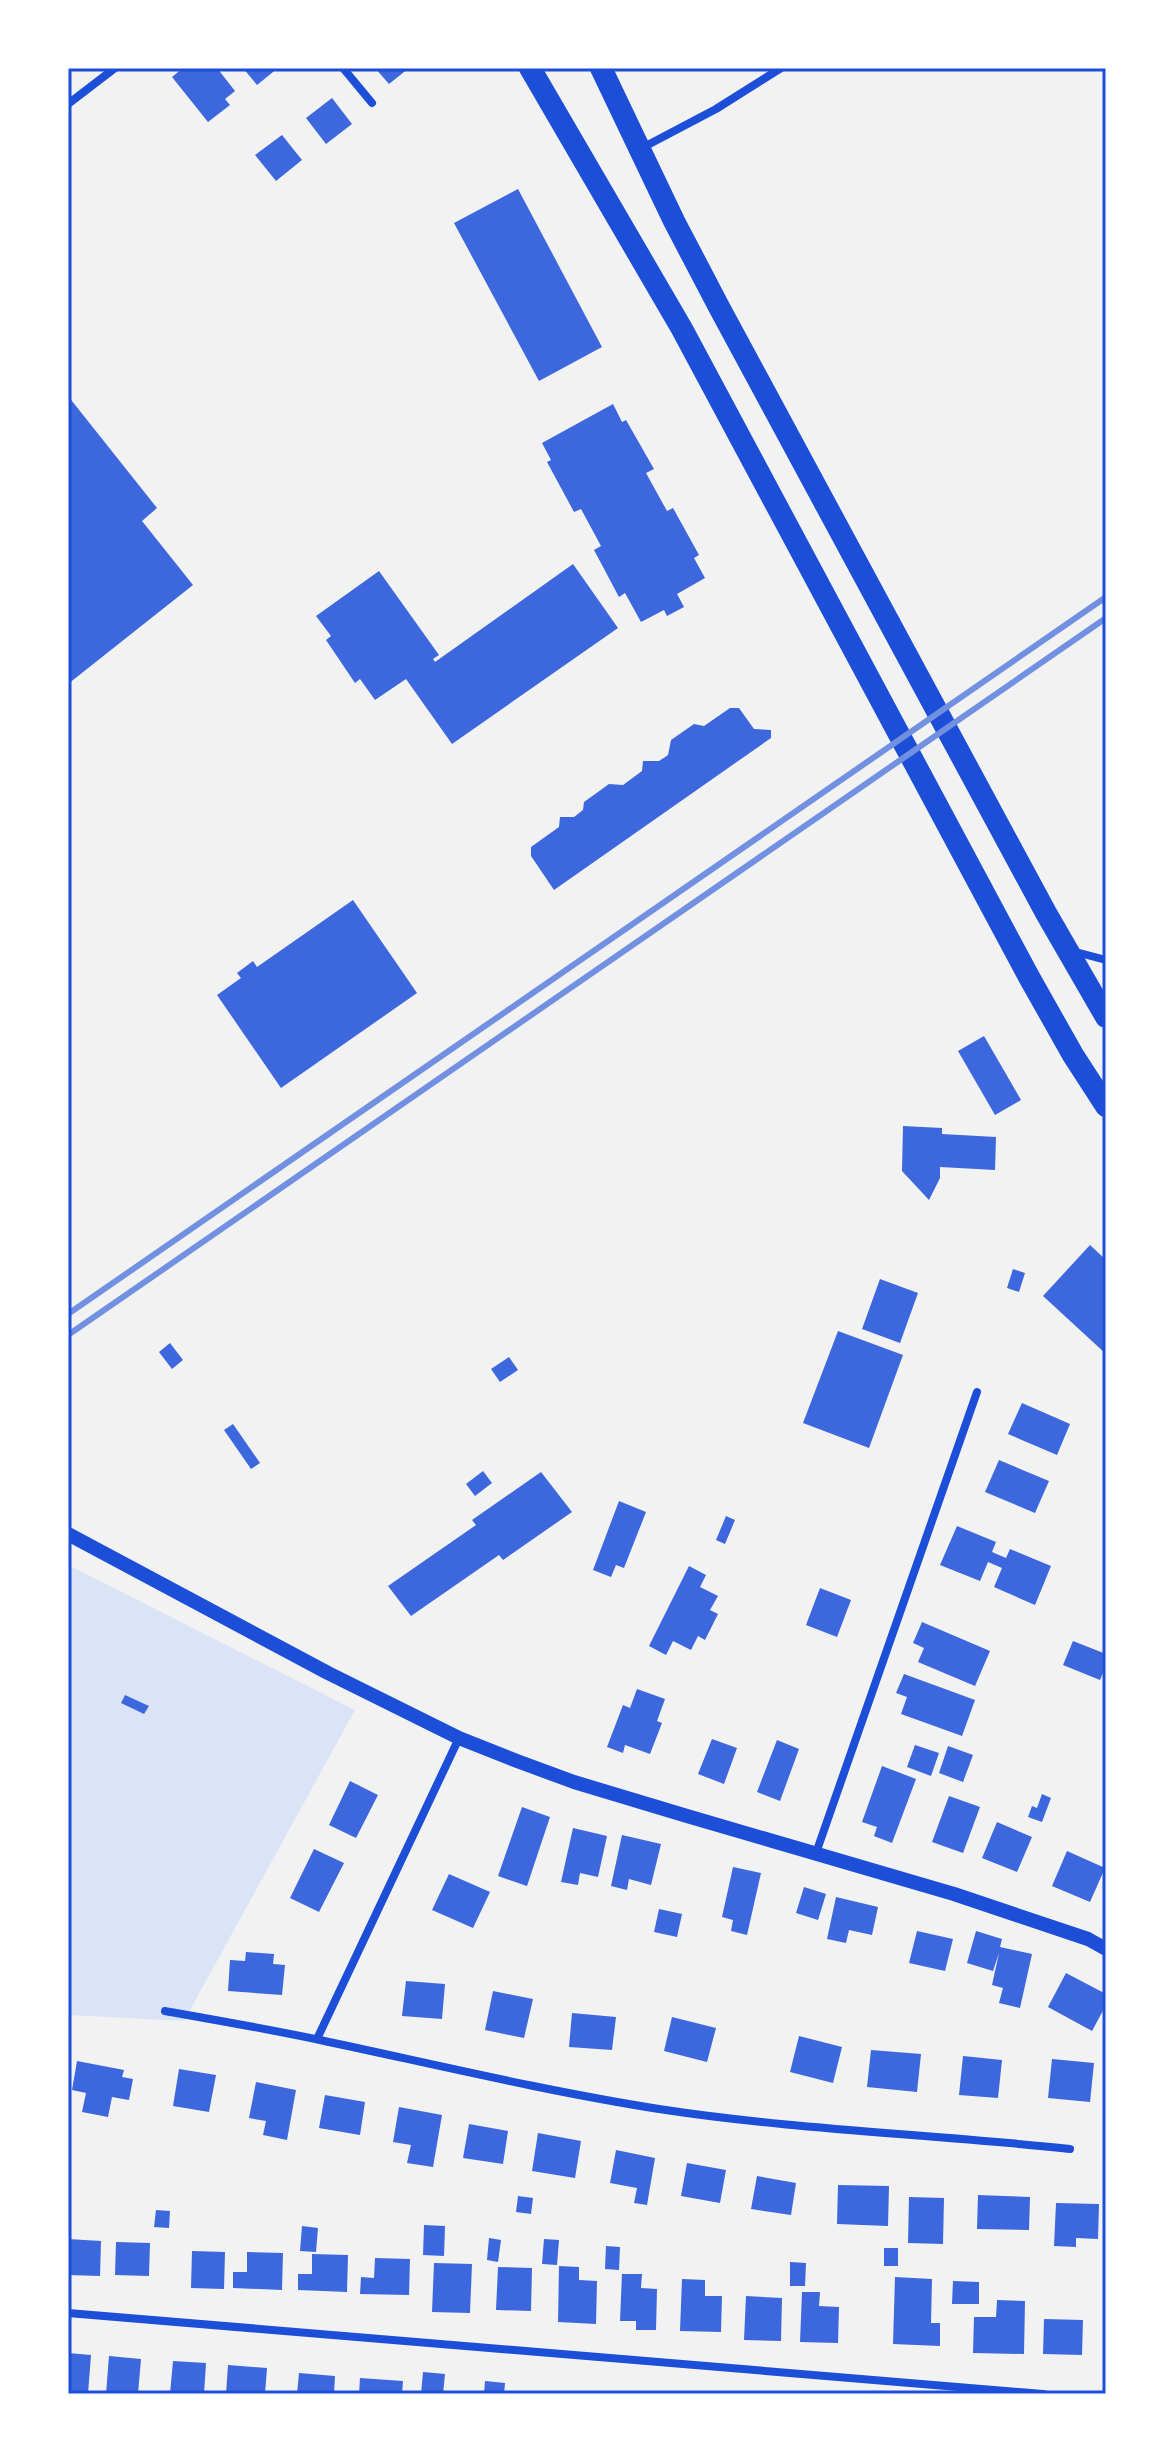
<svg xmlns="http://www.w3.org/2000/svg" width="1174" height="2462" font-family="'DejaVu Sans',sans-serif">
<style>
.green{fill:#dbe4f7}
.building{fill:#3d67dc}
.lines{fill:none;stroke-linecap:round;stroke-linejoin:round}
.minor{stroke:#1d4ed8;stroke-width:8}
.tertiary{stroke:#1d4ed8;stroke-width:14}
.trunk{stroke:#1d4ed8;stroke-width:22}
.rail{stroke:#7290e2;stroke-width:6}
.neatline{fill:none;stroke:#1d4ed8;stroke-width:3}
</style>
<rect width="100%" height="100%" fill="#f2f2f2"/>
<path class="green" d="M68,1565L355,1710L184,2021L68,2015Z"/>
<g class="building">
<path d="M183,68H217L235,91L225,99L230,105L208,122L172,77Z"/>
<path d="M243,68H278L257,85Z"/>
<path d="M375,68H409L389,84Z"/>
<path d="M332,98L352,124L326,144L306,118Z"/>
<path d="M282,135L302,160L276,181L255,155Z"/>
<path d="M518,189L602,347L539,381L454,223Z"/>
<path d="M68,396L157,508L142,521L193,585L68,684Z"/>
<path d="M613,404L622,422L626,420L654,469L646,473L667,511L673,508L699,555L694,558L705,578L677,594L684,607L667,616L664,610L641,622L625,593L619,597L594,550L601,546L581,509L574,512L547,462L551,460L542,443Z"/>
<path d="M573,564L618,628L452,744L406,679L375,700L360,679L355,683L326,640L331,636L316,616L379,571L439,655L433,659L435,662Z"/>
<path d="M730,708H739L754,729L771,730V738L554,890L531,856V847L559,827L560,817H574L583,810L584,802L609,784L623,785L642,771L643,761H659L668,755L671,740L694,724L704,726Z"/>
<path d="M353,900L417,993L281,1088L217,995L241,978L237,973L253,961L257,967Z"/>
<path d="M984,1036L1021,1100L995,1115L958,1051Z"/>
<path d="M903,1126L942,1128V1134L996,1137L995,1170L940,1167V1178L929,1200L902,1171Z"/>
<path d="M1090,1245L1106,1260V1354L1043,1296Z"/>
<path d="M1013,1269L1025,1273L1019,1292L1007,1288Z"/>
<path d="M880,1279L918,1293L900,1343L862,1329Z"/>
<path d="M838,1331L903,1355L869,1448L803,1423Z"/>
<path d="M170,1343L183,1360L172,1369L159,1352Z"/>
<path d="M509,1357L518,1370L500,1382L491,1369Z"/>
<path d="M1022,1403L1070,1424L1057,1455L1008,1434Z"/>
<path d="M233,1424L260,1463L251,1469L224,1430Z"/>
<path d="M999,1460L1049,1481L1035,1513L985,1492Z"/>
<path d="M483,1471L492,1483L475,1496L466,1484Z"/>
<path d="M541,1472L572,1512L503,1560L499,1555L411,1616L388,1586L476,1525L472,1520Z"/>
<path d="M619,1501L646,1512L624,1568L616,1565L611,1577L593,1570Z"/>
<path d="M726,1516L735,1520L725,1544L716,1540Z"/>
<path d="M957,1526L996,1542L992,1552L1006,1558L1010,1549L1051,1566L1035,1605L994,1587L1002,1568L988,1562L980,1581L940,1565Z"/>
<path d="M689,1566L706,1575L700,1587L718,1596L710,1610L718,1614L705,1640L698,1636L691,1650L673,1641L666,1655L649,1646Z"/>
<path d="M820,1588L851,1600L837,1637L806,1625Z"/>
<path d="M922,1622L990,1651L975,1686L918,1662L924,1648L913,1643Z"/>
<path d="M1073,1641L1106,1654V1666L1100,1680L1063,1665Z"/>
<path d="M904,1674L975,1700L962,1736L901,1714L907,1697L896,1693Z"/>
<path d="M637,1689L665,1699L657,1721L662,1723L650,1754L625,1745L623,1753L607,1747L623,1705L630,1708Z"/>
<path d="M125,1695L149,1706L144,1714L121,1703Z"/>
<path d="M712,1739L737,1748L724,1784L698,1774Z"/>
<path d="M777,1740L799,1749L780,1801L757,1792Z"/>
<path d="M915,1745L939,1753L931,1776L907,1767Z"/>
<path d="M948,1746L973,1755L963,1782L939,1773Z"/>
<path d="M882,1766L916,1779L892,1843L874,1836L877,1827L862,1822Z"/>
<path d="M350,1781L378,1795L356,1838L329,1825Z"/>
<path d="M1042,1794L1051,1798L1042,1822L1028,1817L1032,1806L1037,1808Z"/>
<path d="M949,1796L980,1807L963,1853L932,1842Z"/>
<path d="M522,1807L550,1817L527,1886L498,1876Z"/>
<path d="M997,1822L1032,1837L1017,1872L982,1858Z"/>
<path d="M573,1828L607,1836L598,1877L580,1873L578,1885L561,1882Z"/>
<path d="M622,1835L661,1844L651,1885L629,1879L627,1890L611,1886Z"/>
<path d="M314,1849L344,1863L319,1912L290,1898Z"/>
<path d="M1067,1851L1105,1868L1090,1902L1052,1886Z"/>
<path d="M733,1867L761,1873L747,1935L731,1931L733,1920L722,1917Z"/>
<path d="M449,1874L490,1892L473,1928L432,1910Z"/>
<path d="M804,1887L826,1894L818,1920L796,1913Z"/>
<path d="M836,1897L878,1907L872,1935L849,1930L846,1943L827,1939Z"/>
<path d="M659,1909L682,1914L677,1937L654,1932Z"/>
<path d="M917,1931L953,1939L945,1971L909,1963Z"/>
<path d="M976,1931L1002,1939L1000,1947L1032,1954L1020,2008L999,2003L1003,1988L992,1985L999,1953L993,1971L967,1963Z"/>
<path d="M246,1952L274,1954L273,1964L285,1965L282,1995L228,1991L230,1960L245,1961Z"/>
<path d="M1066,1973L1106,1994V2005L1092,2031L1048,2007Z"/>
<path d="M406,1981L445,1984L442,2019L402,2016Z"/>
<path d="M493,1991L533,1999L524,2038L485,2030Z"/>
<path d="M572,2013L616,2017L612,2050L569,2047Z"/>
<path d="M672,2017L716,2028L707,2062L664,2051Z"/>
<path d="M799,2036L842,2047L833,2083L790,2072Z"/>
<path d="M871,2050L921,2054L917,2092L867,2087Z"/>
<path d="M963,2056L1002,2060L998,2098L959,2095Z"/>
<path d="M1052,2059L1094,2063L1090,2102L1048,2098Z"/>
<path d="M77,2061L124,2070L122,2077L133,2079L129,2100L112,2097L108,2117L82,2112L86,2093L72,2090Z"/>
<path d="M179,2069L216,2075L209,2112L173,2106Z"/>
<path d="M256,2082L296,2090L287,2140L263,2135L266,2121L249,2118Z"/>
<path d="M325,2095L365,2102L360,2135L319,2128Z"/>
<path d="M399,2107L442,2115L433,2167L407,2163L411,2145L393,2142Z"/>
<path d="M469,2124L508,2131L503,2164L463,2158Z"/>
<path d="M538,2133L581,2141L575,2178L532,2171Z"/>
<path d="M616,2150L655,2158L647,2205L634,2203L637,2188L610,2183Z"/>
<path d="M687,2163L726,2170L720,2203L681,2196Z"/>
<path d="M757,2176L796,2183L791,2215L751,2209Z"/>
<path d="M838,2185L889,2186L888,2226L837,2224Z"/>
<path d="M978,2195L1030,2197L1029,2230L977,2229Z"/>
<path d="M518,2196L533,2198L531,2214L516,2212Z"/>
<path d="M909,2197L944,2198L943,2244L908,2243Z"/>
<path d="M1056,2203L1099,2204L1098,2239L1076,2238V2247L1054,2246Z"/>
<path d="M156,2210L170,2211L169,2228L154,2227Z"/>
<path d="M424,2225L445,2226L444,2256L423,2255Z"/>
<path d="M302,2226L318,2228L316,2252L300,2251Z"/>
<path d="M489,2238L501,2240L498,2262L487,2260Z"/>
<path d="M68,2239L101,2241L100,2276L68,2275Z"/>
<path d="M544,2239L559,2240L557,2265L542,2264Z"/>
<path d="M116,2242L150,2243L149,2276L115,2275Z"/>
<path d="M606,2246L620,2247L619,2270L605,2269Z"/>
<rect x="884" y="2248" width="14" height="18"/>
<path d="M192,2251L225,2252L224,2289L191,2288Z"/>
<path d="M247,2252L283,2253L282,2290L233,2288V2272H247Z"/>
<path d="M312,2254L348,2255L347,2292L298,2290V2274H312Z"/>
<path d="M375,2258L410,2259L409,2295L360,2294L361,2277L374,2278Z"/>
<path d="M790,2262L806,2263L805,2286H790Z"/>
<path d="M434,2263L472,2264L470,2313L432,2312Z"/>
<path d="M559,2266L579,2267V2280L597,2281L596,2324L558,2322Z"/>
<path d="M498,2267L532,2268L531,2311L496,2310Z"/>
<path d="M622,2274H642L641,2288L657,2289L656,2330H636V2321H620Z"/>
<path d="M895,2277L932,2279L931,2323H940V2346L893,2344Z"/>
<path d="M682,2279L705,2280V2296H722L721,2332L680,2331Z"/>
<path d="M953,2281L979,2282V2304H952Z"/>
<path d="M802,2292H820L819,2306L839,2307L838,2343L800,2342Z"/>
<path d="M746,2296L782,2298L781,2341L744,2340Z"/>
<path d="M997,2300L1025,2301L1024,2354L973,2353L974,2317H996Z"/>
<path d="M1044,2319L1083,2320L1082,2355L1043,2354Z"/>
<path d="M68,2353L91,2355L88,2394H68Z"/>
<path d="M109,2356L141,2359L138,2394H106Z"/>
<path d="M173,2361L206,2363L204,2394H170Z"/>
<path d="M228,2365L267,2368L265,2394H226Z"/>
<path d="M423,2372L445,2374L443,2394H421Z"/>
<path d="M299,2373L335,2376L334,2394H297Z"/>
<path d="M360,2378L403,2381L402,2394H359Z"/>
<path d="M485,2381L505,2383L504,2394H484Z"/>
</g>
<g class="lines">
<g class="minor">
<path d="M343,68L372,103"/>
<path d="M68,104L115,68"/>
<path d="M640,149L716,109L781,68"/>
<path d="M1072,951L1106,960"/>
<path d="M816,1853L977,1392"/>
<path d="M165,2011C216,2020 268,2029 320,2040C433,2064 545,2091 659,2109C796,2130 933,2134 1070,2149"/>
<path d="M317,2039L459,1738"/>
<path d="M68,2313L1043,2394"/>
</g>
<path class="tertiary" d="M68,1534L328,1673L459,1738L517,1761L574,1782L687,1816L954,1894L1088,1939L1106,1949"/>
<g class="trunk">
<path d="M530,68L682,329L1029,977L1073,1055L1106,1106"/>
<path d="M601,68L674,221L719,307L1046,913L1106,1017"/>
</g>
<g class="rail">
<path d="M68,1314L1106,597"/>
<path d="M68,1335L1106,618"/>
</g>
</g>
<rect width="1174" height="2462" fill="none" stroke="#ffffff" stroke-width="140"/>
<rect x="70" y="70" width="1034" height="2322" class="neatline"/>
</svg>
